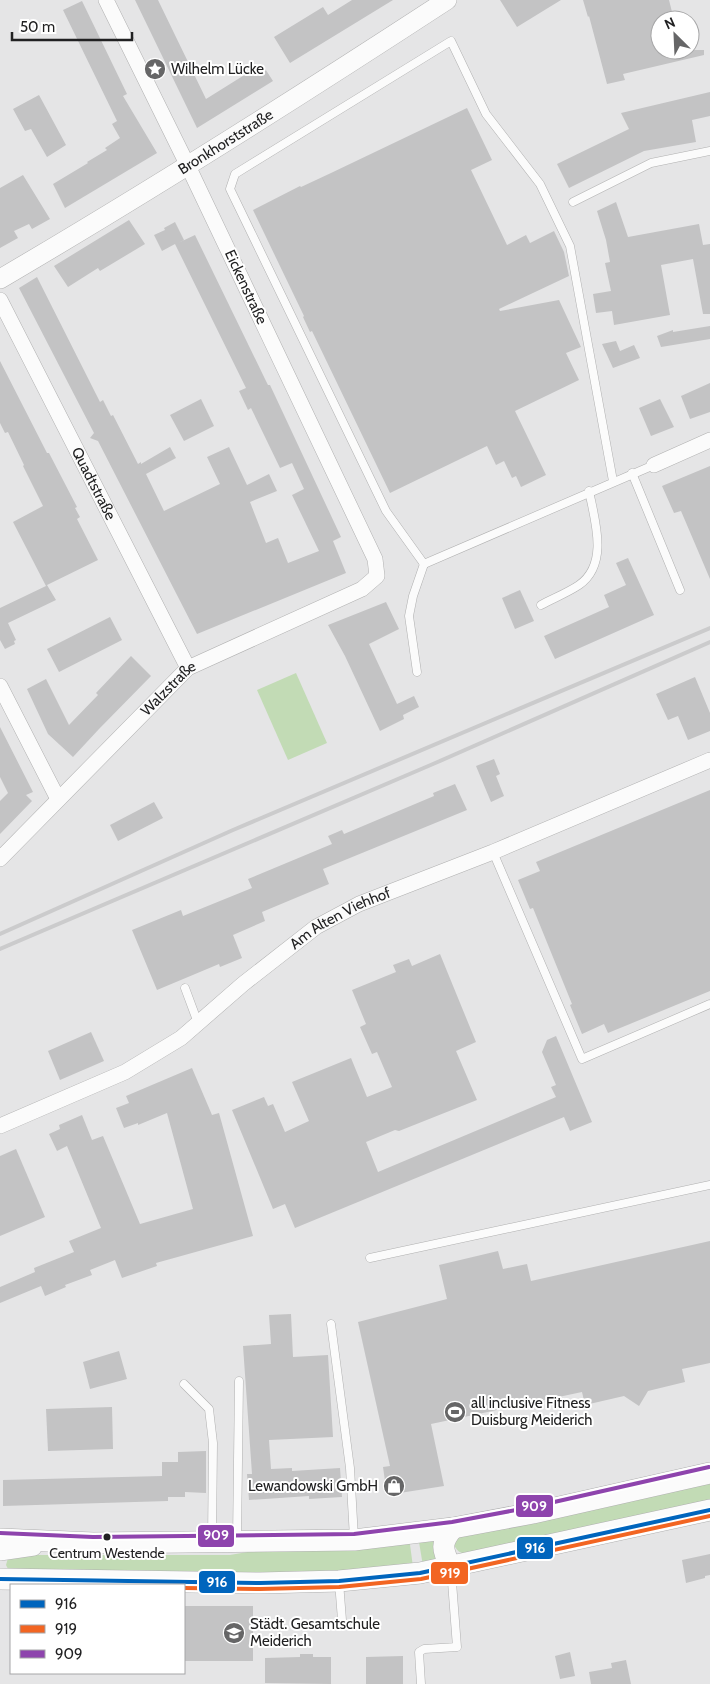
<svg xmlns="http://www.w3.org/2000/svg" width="710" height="1684" font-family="Cabin,sans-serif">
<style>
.green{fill:#c2dbb5}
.building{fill:#c3c3c4}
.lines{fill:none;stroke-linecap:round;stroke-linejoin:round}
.service-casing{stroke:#b0b0b0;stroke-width:9}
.minor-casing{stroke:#b0b0b0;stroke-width:16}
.tertiary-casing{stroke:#b0b0b0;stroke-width:20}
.secondary-casing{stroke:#b0b0b0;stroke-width:22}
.service{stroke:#fbfbfb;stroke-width:8}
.minor{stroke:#fbfbfb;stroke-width:15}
.tertiary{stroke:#fbfbfb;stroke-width:19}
.secondary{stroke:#fbfbfb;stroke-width:21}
.rail{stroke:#cbcbcc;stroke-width:4}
.bus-1-casing{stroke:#fff;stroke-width:8}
.bus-2-casing{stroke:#fff;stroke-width:8}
.bus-3-casing{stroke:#fff;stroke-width:8}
.bus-1{stroke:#0065bd;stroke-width:4}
.bus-2{stroke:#f26522;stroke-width:4}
.bus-3{stroke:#8e44ad;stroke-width:4}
.bus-dot{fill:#212122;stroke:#fff;stroke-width:2}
.labels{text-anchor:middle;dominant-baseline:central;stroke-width:4;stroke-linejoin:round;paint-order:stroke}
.bus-label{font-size:14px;fill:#212122;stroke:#fff}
.poi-label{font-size:15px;fill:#212122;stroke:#fff;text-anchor:start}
.street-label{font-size:15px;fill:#212122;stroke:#fff}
.line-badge{stroke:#fff;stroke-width:2}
.badge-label{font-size:14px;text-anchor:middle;font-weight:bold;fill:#fff}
</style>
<rect width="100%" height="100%" fill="#e5e5e6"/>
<g class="green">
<path d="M296,673L327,743L288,760L257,690Z"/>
<path d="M710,1482V1502L466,1554C460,1553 457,1551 454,1545L458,1536Z"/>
<path d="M437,1533L438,1557L423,1566L418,1536Z"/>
<path d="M409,1537L413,1567L309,1572L258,1573L8,1569L6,1565L8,1558L17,1555H230L259,1550Z"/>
</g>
<g class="building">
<path d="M135,0H158L206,99L262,64L273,81L197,128Z"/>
<path d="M352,0H393L290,63L274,37L323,7L328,15Z"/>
<path d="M500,0H561L517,27Z"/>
<path d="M583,0H669L674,20H660V50H704V55L623,74L625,80L607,84L589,16L588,17Z"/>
<path d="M82,1L127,94L123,96L157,153L65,208L53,184L88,163L87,162L107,150L105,148L120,138L112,124L117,121L63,10Z"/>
<path d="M710,92V116L692,120L696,142L644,151L569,188L557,164L629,129L621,113Z"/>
<path d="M39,95L66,145L47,157L31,129L25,131L13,109Z"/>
<path d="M467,108L492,160L471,170L507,245L526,235L530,243L554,231L564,252L569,276L499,309L500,311L559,300L581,347L566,353L579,380L515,411L546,475L521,487L516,476L512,478L504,461L496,465L487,446L390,493L312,331L310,332L303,317L304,316L253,210L300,186L301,187L331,173Z"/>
<path d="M23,175L50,219L32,229L29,224L14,231L18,238L0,248V188Z"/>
<path d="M616,202L628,237L699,224L703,245L710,244V314H703L693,259L661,265L670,315L614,325L612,311L596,313L593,294L611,291L605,263L610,262L606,240L597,211Z"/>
<path d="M129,220L145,244L100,271L98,268L68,287L54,266Z"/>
<path d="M175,222L184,240L178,243L195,235L265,379L268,385H270L341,537L333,541L346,573L197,634L98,441L90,438L94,433L19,288L37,277L100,402L103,400L111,416L113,415L138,464L141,462V464L170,447L176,458L146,474L164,511L220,484L207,457L229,447L247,485L269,474L277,491L250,502L266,543L278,538L288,563L319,551L292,495L304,489L292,463L280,468L251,408L248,410L239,391L246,388L175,244L162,251L154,235L165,230L164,228Z"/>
<path d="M710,326V339L661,347L657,336L673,330V332Z"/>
<path d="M616,341L620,351L634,345L640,358L613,368L602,344Z"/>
<path d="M0,361L47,453H49L77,507L75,508L80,517L77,519L98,560L47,585L56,600L8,623L16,640L14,641L15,644L5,649L0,640V608L46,586L13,522L43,506L23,466L24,465L8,432L5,433L0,423Z"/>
<path d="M710,383V412L690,419L681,396Z"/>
<path d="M201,399L214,426L184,441L170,415Z"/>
<path d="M660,399L674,427L651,436L639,408Z"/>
<path d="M710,466V579L681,511L674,513L662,486Z"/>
<path d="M628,558L654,615L555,659L544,636L609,607L604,595L626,585L616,563Z"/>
<path d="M520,590L534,621L515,629L502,598Z"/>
<path d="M386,602L399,629L369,644L397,704L414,696L419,707L403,715L404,719L380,731L345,656L328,625Z"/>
<path d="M110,617L122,640L59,672L47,649Z"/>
<path d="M131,656L151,676L99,729L73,757L48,734L27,689L46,679L69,725L98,695L96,693Z"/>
<path d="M695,677L710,713V731L688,740L678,716L668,720L656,694Z"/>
<path d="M0,727L33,792L26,795L32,801L0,834V801L8,793L0,777Z"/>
<path d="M494,759L500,774L496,776L504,796L491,802L476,766Z"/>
<path d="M455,784L467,810L323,869L329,884L262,912L265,921L233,935L242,958L220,967L219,964L157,990L132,930L181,910L183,916L252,888L248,879L332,844L328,836L342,830L344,834L434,796L433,793Z"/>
<path d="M710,790V991L608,1033L604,1024L582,1034L570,1005L572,1004L533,908L530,909L518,880L540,871L536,862Z"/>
<path d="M154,802L163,818L118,841L110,825Z"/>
<path d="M440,954L476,1042L456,1051L477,1100L399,1131L395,1130L366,1142L378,1172L556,1097L551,1087L556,1085L542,1052L547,1040L556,1036L592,1122L570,1131L564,1117L295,1228L285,1204L273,1209L232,1110L264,1097L268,1106L273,1104L285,1132L309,1121L292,1082L351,1058L367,1097L392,1087L377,1052L372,1054L360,1027L366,1024L352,990L396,972L393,965L409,959L412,966Z"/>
<path d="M91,1032L104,1061L60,1080L48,1051Z"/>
<path d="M192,1068L212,1115L219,1113L253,1236L156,1263L157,1266L122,1278L115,1260L90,1270L92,1275L65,1285L66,1287L45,1296L41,1286L0,1303V1287L35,1272L34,1268L74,1252L69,1241L101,1228L67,1146L57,1151L49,1134L60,1129L59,1125L82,1115L92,1140L103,1136L140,1224L193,1209L167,1113L138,1125V1123L124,1128L116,1108L129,1103L126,1096Z"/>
<path d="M16,1149L45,1217L0,1236V1156Z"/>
<path d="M710,1241V1363L682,1369L685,1382L648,1391L639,1406L624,1396L585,1405L582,1392L431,1424L444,1486L387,1495L383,1467L390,1466L358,1322L447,1299L439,1265L498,1251L503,1269L527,1264L531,1281Z"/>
<path d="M291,1314L293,1357L328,1355L333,1437L269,1440L271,1469L292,1468V1471L340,1468L342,1497L309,1499V1496L249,1500L247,1474H252L243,1346L271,1344L269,1315Z"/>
<path d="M119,1351L127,1379L90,1389L83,1362Z"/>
<path d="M112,1407L113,1449L48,1451L46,1409Z"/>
<path d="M206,1451V1493L185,1492V1497H168V1501L3,1506V1480L162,1476V1462H178V1452Z"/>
<path d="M710,1554V1575L705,1576V1578L686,1583L682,1560Z"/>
<rect x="184" y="1606" width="69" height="55"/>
<path d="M570,1652L575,1676L560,1679L555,1656Z"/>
<path d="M300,1654H313V1657H331V1684L265,1683V1658L300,1657Z"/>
<path d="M403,1656V1684H366V1657Z"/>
<path d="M626,1660L631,1684H591L589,1672L612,1668L611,1663Z"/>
</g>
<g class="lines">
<g class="service-casing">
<g id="service">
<path d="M573,202L651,163L710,151"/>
<path d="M632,473L680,590"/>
<path d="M613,481L570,246L540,184L486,114L451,41L235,174L230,189L386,511L424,564L654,465"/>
<path d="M541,605C554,598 567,593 579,585C609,564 595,521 589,491"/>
<path d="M417,672L409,616L413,596L424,564"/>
<path d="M493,852L582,1059L710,1004"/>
<path d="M185,988L198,1023"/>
<path d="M370,1258L710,1185"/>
<path d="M331,1324L350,1468L354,1538"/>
<path d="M184,1384L209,1409L213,1443L212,1540"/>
<path d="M237,1540L239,1381"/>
<path d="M339,1582L342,1620"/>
<path d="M421,1684L419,1652L424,1649L457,1647L451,1569"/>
</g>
</g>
<g class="minor-casing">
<g id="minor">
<path id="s1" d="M0,300L188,668"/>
<path d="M654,465L710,440"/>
<path d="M0,686L58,799"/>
<path id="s2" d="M0,859L188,668L362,589L377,576L375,559L188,166L106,0"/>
<path id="s3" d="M0,1126L125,1072L181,1038L243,984L316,927L359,904L493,852L710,760"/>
<path d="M0,1553L34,1548"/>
</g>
</g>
<g class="tertiary-casing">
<g id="tertiary">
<path id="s4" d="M0,279C152,190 300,96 447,0"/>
</g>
</g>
<g class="secondary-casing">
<g id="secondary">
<path d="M0,1539L93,1543L354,1540L453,1528L533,1513L710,1473"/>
<path d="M451,1567C442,1550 440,1543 453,1528"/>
<path d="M0,1579L260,1583L339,1581L420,1573L710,1510"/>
</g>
</g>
<use href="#service" class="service"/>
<use href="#minor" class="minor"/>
<use href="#tertiary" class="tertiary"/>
<use href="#secondary" class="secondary"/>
<g class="rail">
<path d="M0,934L233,830L710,628"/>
<path d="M0,949L433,764L710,642"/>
</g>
<g class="bus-1-casing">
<path id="bus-1" d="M0,1579L260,1583L339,1581L420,1573L710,1510"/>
</g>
<g class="bus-2-casing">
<path id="bus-2" d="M184,1588L260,1589L339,1587L421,1579L710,1516"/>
</g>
<g class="bus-3-casing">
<path id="bus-3" d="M0,1533L93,1537L354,1534L452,1522L532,1507L709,1467"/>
</g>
<use href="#bus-1" class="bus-1"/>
<use href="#bus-2" class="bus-2"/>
<use href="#bus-3" class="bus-3"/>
</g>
<defs>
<g id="sight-disc" transform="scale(1.125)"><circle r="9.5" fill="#666667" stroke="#fff"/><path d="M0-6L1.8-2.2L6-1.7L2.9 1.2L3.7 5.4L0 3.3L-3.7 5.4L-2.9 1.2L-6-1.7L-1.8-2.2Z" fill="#fff"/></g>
<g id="stadium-disc" transform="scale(1.125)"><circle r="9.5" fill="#666667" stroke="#fff"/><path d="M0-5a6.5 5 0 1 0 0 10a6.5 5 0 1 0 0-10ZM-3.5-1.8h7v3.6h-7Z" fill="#fff"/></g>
<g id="shop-disc" transform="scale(1.125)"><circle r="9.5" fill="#666667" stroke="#fff"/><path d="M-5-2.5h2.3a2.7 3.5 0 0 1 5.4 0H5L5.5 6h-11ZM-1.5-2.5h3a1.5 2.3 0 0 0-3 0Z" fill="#fff"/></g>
<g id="school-disc" transform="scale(1.125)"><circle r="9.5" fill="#666667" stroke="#fff"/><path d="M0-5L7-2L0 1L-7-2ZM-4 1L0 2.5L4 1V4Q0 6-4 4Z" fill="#fff"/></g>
</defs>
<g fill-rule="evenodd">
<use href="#sight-disc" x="155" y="69"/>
<use href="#stadium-disc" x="455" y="1412"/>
<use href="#shop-disc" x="394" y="1486"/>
<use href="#school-disc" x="234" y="1633"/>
</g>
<circle class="bus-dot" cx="107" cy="1537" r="4.5"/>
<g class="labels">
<g class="bus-label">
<text x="107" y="1553">Centrum Westende</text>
</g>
<g class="poi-label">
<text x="171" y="69">Wilhelm Lücke</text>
<text x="471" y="1403">all inclusive Fitness<tspan x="471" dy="17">Duisburg Meiderich</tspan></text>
<text x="378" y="1486" text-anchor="end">Lewandowski GmbH</text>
<text x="250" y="1624">Städt. Gesamtschule<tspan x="250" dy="17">Meiderich</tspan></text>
</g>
<g class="street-label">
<text stroke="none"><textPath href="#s4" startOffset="264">Bronkhorststraße</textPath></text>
<text transform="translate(246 287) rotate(65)">Eickenstraße</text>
<text stroke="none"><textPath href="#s1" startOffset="206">Quadtstraße</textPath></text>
<text stroke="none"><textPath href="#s2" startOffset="240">Walzstraße</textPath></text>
<text stroke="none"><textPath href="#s3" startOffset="402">Am Alten Viehhof</textPath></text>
</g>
</g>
<g class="line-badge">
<rect x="515" y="1494" width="39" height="24" rx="5" fill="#8e44ad"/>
<rect x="197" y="1524" width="38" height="24" rx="5" fill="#8e44ad"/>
<rect x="516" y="1536" width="38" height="24" rx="5" fill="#0065bd"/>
<rect x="430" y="1561" width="39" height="24" rx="5" fill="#f26522"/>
<rect x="198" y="1570" width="38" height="24" rx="5" fill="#0065bd"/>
</g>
<g class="badge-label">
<text x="534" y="1511">909</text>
<text x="216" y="1540">909</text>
<text x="535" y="1553">916</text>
<text x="450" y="1578">919</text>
<text x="217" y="1587">916</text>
</g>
<rect x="10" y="1584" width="175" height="90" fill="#ffffff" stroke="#a6a6a7"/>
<rect x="20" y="1600" width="25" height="8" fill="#0065bd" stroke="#a6a6a7"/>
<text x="55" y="1609" font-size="15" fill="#212122">916</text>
<rect x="20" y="1625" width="25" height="8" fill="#f26522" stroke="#a6a6a7"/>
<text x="55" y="1634" font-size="15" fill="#212122">919</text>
<rect x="20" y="1650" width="25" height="8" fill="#8e44ad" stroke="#a6a6a7"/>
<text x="55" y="1659" font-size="15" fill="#212122">909</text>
<g transform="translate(675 35) rotate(336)"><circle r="24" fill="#ffffff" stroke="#a6a6a7"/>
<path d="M0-4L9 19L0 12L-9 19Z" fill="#666667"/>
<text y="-8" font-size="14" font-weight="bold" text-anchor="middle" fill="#212122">N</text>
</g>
<path d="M12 32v8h120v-8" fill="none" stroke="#212122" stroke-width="2.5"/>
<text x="20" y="32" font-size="15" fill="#212122" stroke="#ffffff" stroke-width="4" paint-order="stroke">50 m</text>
</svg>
